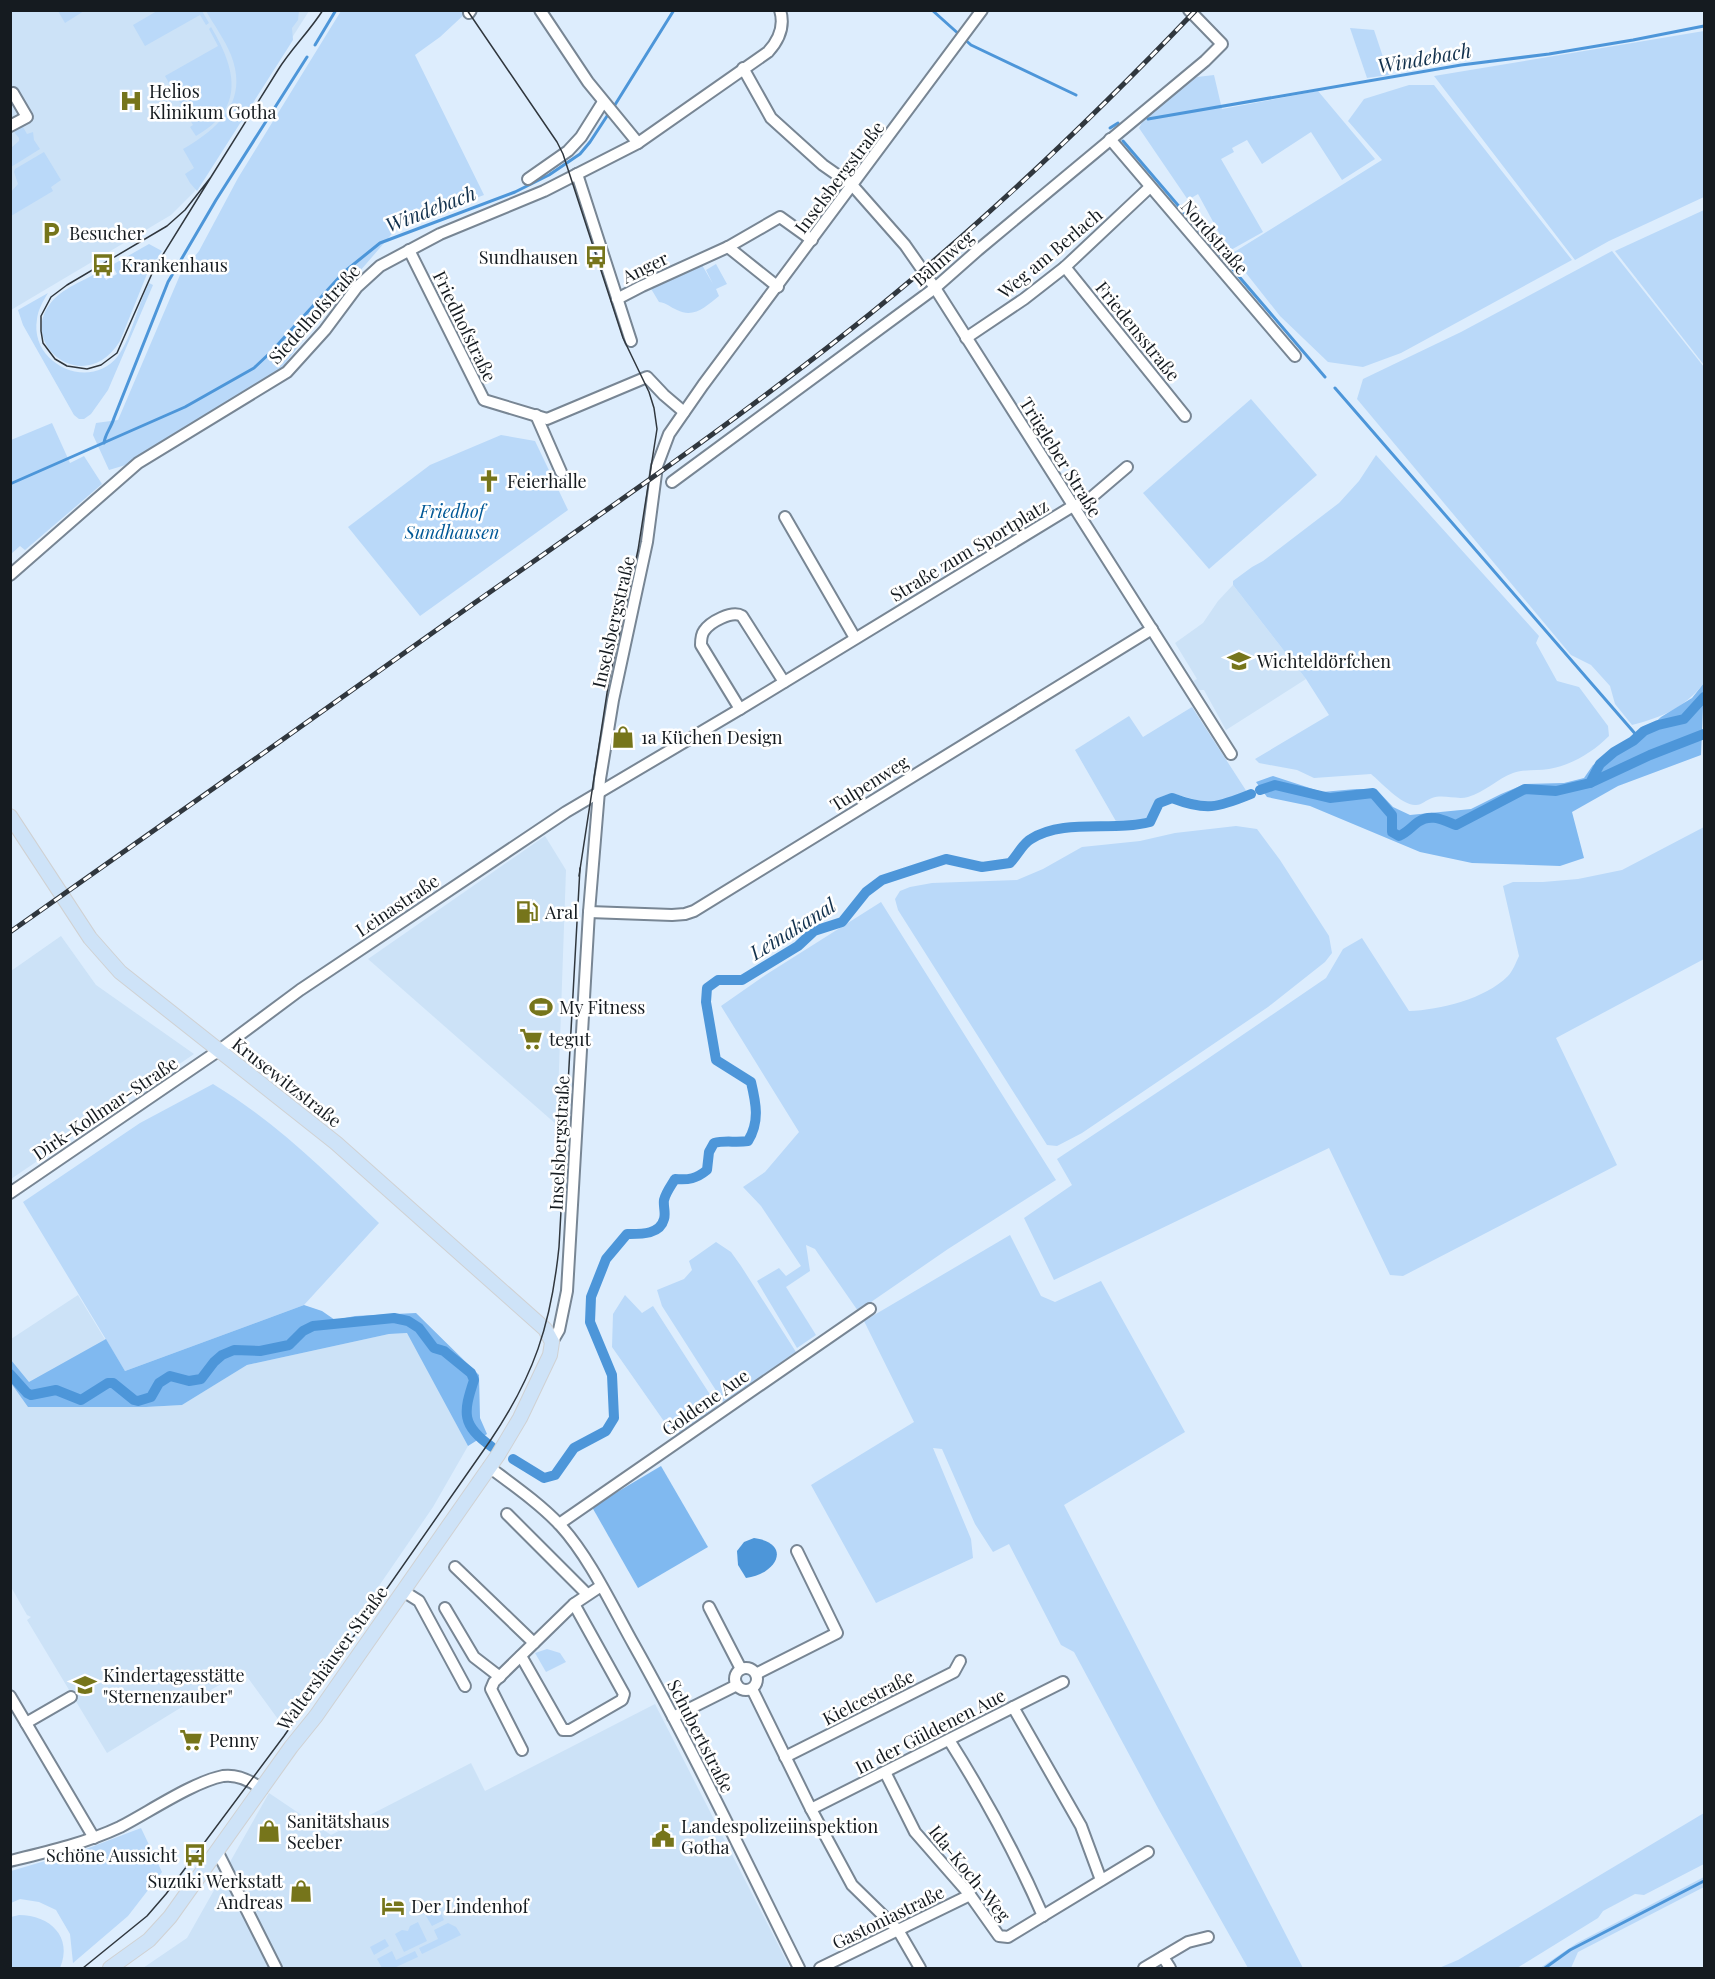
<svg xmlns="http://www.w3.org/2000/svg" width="1715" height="1979" font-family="'Playfair Display',serif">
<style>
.built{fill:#cce2f7}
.green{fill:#bad9f9}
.forest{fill:#80b9f0}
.water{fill:#4d96d9}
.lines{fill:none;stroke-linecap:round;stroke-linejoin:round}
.stream{stroke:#4d96d9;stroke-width:3}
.canal{stroke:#4d96d9;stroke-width:10}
.minor-casing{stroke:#788694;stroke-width:14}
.major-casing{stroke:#d0d1d2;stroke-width:16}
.minor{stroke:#fff;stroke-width:10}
.major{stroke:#cee3f8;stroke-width:14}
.tram{stroke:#30373e;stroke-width:1.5}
.rail-casing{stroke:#30373e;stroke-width:5}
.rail{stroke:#fff;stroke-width:3;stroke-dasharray:9;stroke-linecap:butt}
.labels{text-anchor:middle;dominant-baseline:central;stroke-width:5;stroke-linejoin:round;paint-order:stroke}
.poi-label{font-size:18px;fill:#151b20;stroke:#fff;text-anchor:start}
.street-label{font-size:18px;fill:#151b20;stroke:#fff}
.park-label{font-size:18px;font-style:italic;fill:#005896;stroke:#fff}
.water-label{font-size:20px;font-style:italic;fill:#12314d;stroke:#fff}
</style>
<rect width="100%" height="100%" fill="#ddedfd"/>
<g class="built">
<path d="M10,11H309L194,192L171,215L11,310Z"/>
<path d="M1233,585L1306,679L1226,730L1204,690H1198L1193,681L1197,679L1175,643L1203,623L1218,601Z"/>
<path d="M545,836L566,870L557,1125L368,959Z"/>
<path d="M61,936L96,985L194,1054L11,1179V971Z"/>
<path d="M78,1295L146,1407L182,1405L247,1365L389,1334L408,1333L468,1446L433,1507L283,1726L243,1671L204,1694L199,1687L203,1694L107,1753L27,1620L31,1617L27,1615L11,1587V1339Z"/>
<path d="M655,1704L790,1968H143L187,1938L269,1793L331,1835L471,1763L485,1791Z"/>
</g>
<g class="green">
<path d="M84,11L65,23L58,11V10Z"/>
<path d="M157,11H202L209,23L206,25L200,15L145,46L133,25Z"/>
<path d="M206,11H299L298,20L292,28L293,40L197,191L190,183L185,174L194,168L183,149C219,128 249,101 231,55C225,40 214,25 206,11Z"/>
<path d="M341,11H468L440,37L415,55L484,195L397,228L317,321L277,375L129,464L109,470L93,435L96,423L118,420L180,275L199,251L238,178Z"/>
<path d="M211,27C236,69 246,108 196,136L190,127L193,125L165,76L218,46L209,29Z"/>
<path d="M1350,28L1374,30L1389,75L1367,78Z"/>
<path d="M1704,31V197L1609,241L1575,260L1434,76Z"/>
<path d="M1214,75L1222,109L1318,91L1375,159L1342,180L1311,132L1262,164L1247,140L1232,148L1234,152L1221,159L1263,232L1229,251L1198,194L1188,200L1139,128L1145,117L1197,77Z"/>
<path d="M1409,85H1434L1572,260L1401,353L1363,367L1328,362L1280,316L1231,254L1382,160L1348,121L1364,99Z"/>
<path d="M23,127L27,134L33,132L34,140L40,149L11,167V148L19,141V138L14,132Z"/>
<path d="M44,152L61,180L51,187L53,191L11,216V192L18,184L14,172L15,169Z"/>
<path d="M1704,210V365L1615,251Z"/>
<path d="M149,244L162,251L147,274L120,341C85,398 18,345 50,304C62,288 85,280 101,271L106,280L117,274L112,265Z"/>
<path d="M1612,251L1704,367V683C1684,708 1663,717 1632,725L1615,704L1610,686L1591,665L1571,655L1357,399L1363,379L1461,332Z"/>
<path d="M716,264L727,284L716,289L719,296C706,306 694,319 677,310C670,307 667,303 659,302L650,287L692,268L702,265L713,284L706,270Z"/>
<path d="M149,283L153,285L108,390L91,414L84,419H79L74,415L23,325L18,310L48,293C43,301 38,310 37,319C29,364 90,392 118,356C131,339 138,304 149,283Z"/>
<path d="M1251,399L1317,475L1209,569L1143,493Z"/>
<path d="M52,423L70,463L84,456L102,484L25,550L20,546L11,554V440Z"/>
<path d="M501,435L535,441L568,510L420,616L348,527L430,465Z"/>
<path d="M1376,455L1539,636L1536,643L1557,681L1579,687L1608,726L1609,736C1593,752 1572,765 1549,769C1537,771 1525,769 1513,773C1497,779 1485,792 1468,797C1457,800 1443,794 1432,798C1426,800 1422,805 1416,805C1402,806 1381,782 1371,774L1314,778L1297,770L1259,763L1255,759L1329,715L1306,679L1233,585V581L1252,567L1263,561L1339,503L1359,481Z"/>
<path d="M1192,707L1247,792L1215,803H1207L1171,793L1156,799L1147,818L1129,823H1117L1075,750L1129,716L1143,737Z"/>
<path d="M1236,826L1257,829L1280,860L1329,936L1332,953L1325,962L1268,1007L1082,1133L1057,1146L1047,1145L898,910L895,899L900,891L910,887L932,883L1017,880L1043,869L1082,847L1140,841L1175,833Z"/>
<path d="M1704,827V959L1556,1038L1617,1165L1403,1276L1390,1275L1329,1148L1054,1280L1024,1218L1072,1185L1057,1159L1197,1066L1326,978L1343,949L1362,938L1409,1011C1440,1010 1485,999 1508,976C1513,971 1516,962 1519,956L1503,886L1513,882H1543L1578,879L1622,870Z"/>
<path d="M881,902L1056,1180L948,1249L858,1311L815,1249L806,1245L810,1271L786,1287L816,1335L797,1348L757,1281L779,1268L786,1276L801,1266L761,1206L743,1187L765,1172L799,1132L721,1006L767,974Z"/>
<path d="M213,1084C276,1122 327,1173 379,1223L304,1305L125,1371L23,1202L140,1123Z"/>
<path d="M1010,1235L1041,1296L1055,1302L1101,1281L1185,1432L1064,1505L1303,1968H1248L1159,1810L1074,1652L1061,1645L1009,1544L993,1552L975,1524L942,1449L933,1448L971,1539L973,1558L876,1603L811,1485L914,1422L864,1321Z"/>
<path d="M716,1242L731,1252L741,1266L796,1352L724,1403L662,1306L657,1290L684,1279L692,1270L689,1261Z"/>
<path d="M625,1295L642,1313L653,1306L718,1407L675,1437L612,1347L613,1314Z"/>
<path d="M547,1649L560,1653L566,1662L546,1672L535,1653Z"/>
<path d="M1704,1813V1864L1644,1895L1635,1894L1603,1911L1598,1918L1517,1968H1439L1458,1960Z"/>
<path d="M141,1828L162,1872L128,1916L73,1963L70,1934L56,1910L39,1902L20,1899L11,1903V1871L86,1849Z"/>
<path d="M1704,1877V1887L1578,1952L1571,1968H1540L1577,1943Z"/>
<path d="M439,1909L444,1920L432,1926L426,1916Z"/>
<path d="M19,1915C50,1915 73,1937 60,1968H11V1917Z"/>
<path d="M418,1922L427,1941L404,1952L395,1934L402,1930L408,1931L410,1926Z"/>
<path d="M448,1923L456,1927L461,1935L422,1954L419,1948L438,1939L434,1930Z"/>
<path d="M385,1939L389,1946L374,1955L370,1947Z"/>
<path d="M392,1951L396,1960L415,1951L418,1957L394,1968H382L377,1959Z"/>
</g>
<g class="forest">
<path d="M1704,683L1701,755L1618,786L1572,812L1584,858L1560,866L1472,863L1420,852L1310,806L1267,797L1256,782L1273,776L1322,792L1356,789H1376L1393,807L1410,815L1471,809L1501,794L1525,784L1564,783L1584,778L1593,765L1628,747L1661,717L1692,698Z"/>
<path d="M304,1305L322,1311L335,1320L355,1316L416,1313L479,1375L480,1418L487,1434L468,1446L407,1333L389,1334L247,1365L182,1405L146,1407H28L11,1383V1360L29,1382L106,1339L125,1371Z"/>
<path d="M661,1466L708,1547L638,1588L592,1507Z"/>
</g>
<path class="water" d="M754,1538C792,1543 778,1574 746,1578L738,1565L737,1551L744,1542Z"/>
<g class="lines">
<g class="stream">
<path d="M932,10L971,45L1076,95"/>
<path d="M315,45L336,10"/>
<path d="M613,108L674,10"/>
<path d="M1148,119L1461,65L1549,54L1633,40L1704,26"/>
<path d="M1110,128L1118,123"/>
<path d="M1123,141L1325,377"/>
<path d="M1335,388L1638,737"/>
<path d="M104,443C105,434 111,428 114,418L168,282L216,200L307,57"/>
<path d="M10,484L185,407L254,368L271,352L344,272L380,243L515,192L549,175L580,154L590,142L609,113"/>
<path d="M1545,1968L1570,1950L1704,1881"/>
</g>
<g class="canal">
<path d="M1590,783L1650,755L1704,734"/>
<path d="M1260,790L1275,785L1330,798L1373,793L1392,815V832L1399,836C1408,832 1411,827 1418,822C1431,813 1443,820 1456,825L1525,789L1556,791L1590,783L1600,764L1614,752L1633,741L1644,731L1658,725L1684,719L1704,697"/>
<path d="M10,1374L27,1393L31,1395L56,1390L81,1400L108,1383H113L134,1400L138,1401L151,1397L159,1383L170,1376L189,1381L201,1379L214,1362L222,1355L234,1350L260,1351L289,1345L303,1331L313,1326L394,1318L408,1321L419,1328L434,1348L444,1351L471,1373L474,1380C463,1413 461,1425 492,1447"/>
<path d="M513,1459L544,1478L555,1475L574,1448L606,1431L614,1418L612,1375L590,1322L591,1297L606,1259L627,1234C640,1234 660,1235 664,1219C666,1213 663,1206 664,1200C666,1192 671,1186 675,1179C689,1180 696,1179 707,1170L709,1152L714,1143C725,1140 736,1143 748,1141C760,1122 756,1103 751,1082L716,1060L706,1002L707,988L718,980H742L798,946L814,931L842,922L866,892L882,880L946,859L982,867L1010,863C1017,856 1023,843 1031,839C1064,818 1113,832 1150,822L1159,803L1172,798C1206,811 1217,808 1251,794"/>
</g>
<g class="minor-casing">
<g id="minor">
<path d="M540,10L588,82L638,143"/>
<path d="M469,13L471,10"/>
<path d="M743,68L771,118L823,165L853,186L905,245L935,288L1231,754"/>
<path d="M10,94L13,93L27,117L10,126"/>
<path d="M1110,139L1295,356"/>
<path d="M577,174L631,341"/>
<path d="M528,179L568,151L581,137L603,102"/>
<path d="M728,247L778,287"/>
<path d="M409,250L484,400L547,419L647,377L664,395L684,412"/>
<path d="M1065,267L1185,416"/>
<path d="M617,299L642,286L728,247L780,217L812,240"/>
<path d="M966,338L1024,299L1065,267L1150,187"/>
<path d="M536,415L561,472"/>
<path d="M672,482L935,288L978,250L1205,61L1222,44L1189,10"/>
<path d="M785,517L855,638"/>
<path d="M10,575L138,463L287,372L325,330L357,287L380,266L440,234L544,191L638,143L768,52C779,40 785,26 780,10"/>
<path d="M740,709L701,645C701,640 701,635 704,631C710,622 732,610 742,616L784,682"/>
<path d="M589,912L672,915L685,914L694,911L1152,629"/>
<path d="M10,1193L218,1051L300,990L566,812L740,709L1073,506L1086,502L1127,467"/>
<path d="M552,1342L559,1330L567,1291L589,912L600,779L613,700L647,542L657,466L669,434L703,385L982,10"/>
<path d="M489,1467C513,1485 539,1503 560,1525C590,1558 612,1606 634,1645C693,1750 745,1860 799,1968"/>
<path d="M507,1514L587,1594"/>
<path d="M559,1524L870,1309"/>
<path d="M455,1567L534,1643"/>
<path d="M403,1591L419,1601L465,1686"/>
<path d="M709,1607L741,1669"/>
<path d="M445,1608L474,1657L500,1677"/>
<path d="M521,1656L563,1730H570L622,1700L624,1694L574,1604"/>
<circle cx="746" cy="1679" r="11"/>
<path d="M756,1674L837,1633L797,1551"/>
<path d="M752,1689L811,1809L852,1885L898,1930L920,1968"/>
<path d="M10,1696L94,1838"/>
<path d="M1013,1707L1081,1826L1101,1880"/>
<path d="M673,1717L737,1685"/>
<path d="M26,1723L71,1697"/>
<path d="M949,1740C985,1797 1016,1854 1043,1916"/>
<path d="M522,1750L491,1689L494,1682L574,1604L601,1586"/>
<path d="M785,1757L954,1672L960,1661"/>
<path d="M885,1772L915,1832L970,1895L999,1936L1008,1937L1148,1852"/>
<path d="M811,1809L1063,1682"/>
<path d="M217,1851L276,1968"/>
<path d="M10,1861C47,1852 86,1843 120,1827C149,1812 193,1782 223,1776C237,1774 251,1781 262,1789"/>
<path d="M1163,1957L1170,1968"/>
<path d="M820,1968L970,1895"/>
<path d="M1144,1968L1188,1942L1208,1937"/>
</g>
</g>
<g class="major-casing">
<path id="major" d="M10,816L90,938L120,972L336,1143L545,1329L552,1342L550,1355L520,1418L498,1455L316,1716L291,1747L170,1917L149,1940L110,1968"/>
</g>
<use href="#minor" class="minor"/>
<use href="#major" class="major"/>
<g class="tram">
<path d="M467,10L557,142L563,154L623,338L649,392L654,408L657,429L638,550L609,680L579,876"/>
<path d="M211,177L185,210L167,226L67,285L51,297L41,316V331L43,343L55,359L67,366L87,369L101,365L117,353L154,269L211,177L278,70C291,49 309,32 323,10"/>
<path d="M83,1968L147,1916L166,1894L284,1736L490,1441C534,1376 551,1325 559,1247L580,868"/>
</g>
<g class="rail-casing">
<path id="rail" d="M10,932C165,823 319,714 473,604C599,515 726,428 846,333C971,235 1086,125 1196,10"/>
</g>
<use href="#rail" class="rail"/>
</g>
<defs>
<g id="hospital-bare" transform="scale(1.8)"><path d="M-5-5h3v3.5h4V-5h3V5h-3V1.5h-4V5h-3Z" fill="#76751b" stroke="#fff" stroke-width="2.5" paint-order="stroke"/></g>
<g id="parking-bare" transform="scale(1.8)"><path d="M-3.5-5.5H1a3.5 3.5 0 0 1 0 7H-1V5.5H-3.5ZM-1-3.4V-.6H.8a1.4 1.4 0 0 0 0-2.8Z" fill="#76751b" stroke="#fff" stroke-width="2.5" paint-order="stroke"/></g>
<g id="bus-bare" transform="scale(1.8)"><path d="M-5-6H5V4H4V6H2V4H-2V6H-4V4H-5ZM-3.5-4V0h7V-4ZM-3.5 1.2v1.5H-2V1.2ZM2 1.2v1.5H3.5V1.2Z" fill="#76751b" stroke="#fff" stroke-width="2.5" paint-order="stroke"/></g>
<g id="church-bare" transform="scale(1.8)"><path d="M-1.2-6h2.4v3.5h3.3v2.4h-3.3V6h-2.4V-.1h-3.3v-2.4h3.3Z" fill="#76751b" stroke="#fff" stroke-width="2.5" paint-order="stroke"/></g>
<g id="school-bare" transform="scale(1.8)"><path d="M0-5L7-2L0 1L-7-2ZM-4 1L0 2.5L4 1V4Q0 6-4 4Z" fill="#76751b" stroke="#fff" stroke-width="2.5" paint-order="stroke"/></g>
<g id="shop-bare" transform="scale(1.8)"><path d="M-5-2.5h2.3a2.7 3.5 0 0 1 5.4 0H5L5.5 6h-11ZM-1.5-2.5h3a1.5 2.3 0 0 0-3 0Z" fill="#76751b" stroke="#fff" stroke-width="2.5" paint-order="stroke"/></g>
<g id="fuel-bare" transform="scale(1.8)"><path d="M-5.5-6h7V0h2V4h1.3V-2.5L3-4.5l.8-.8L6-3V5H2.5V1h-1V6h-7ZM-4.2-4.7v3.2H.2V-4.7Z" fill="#76751b" stroke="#fff" stroke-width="2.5" paint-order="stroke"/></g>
<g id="stadium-bare" transform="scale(1.8)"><path d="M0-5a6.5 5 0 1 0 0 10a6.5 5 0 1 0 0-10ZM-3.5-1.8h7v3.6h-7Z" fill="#76751b" stroke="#fff" stroke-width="2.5" paint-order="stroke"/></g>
<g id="supermarket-bare" transform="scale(1.8)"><path d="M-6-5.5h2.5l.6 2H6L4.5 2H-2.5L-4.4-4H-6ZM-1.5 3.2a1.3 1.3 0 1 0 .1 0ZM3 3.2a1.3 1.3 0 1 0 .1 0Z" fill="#76751b" stroke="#fff" stroke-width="2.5" paint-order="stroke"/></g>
<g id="civic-bare" transform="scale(1.8)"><path d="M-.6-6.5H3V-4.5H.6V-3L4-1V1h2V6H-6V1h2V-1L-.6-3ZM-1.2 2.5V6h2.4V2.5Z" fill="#76751b" stroke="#fff" stroke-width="2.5" paint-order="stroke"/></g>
<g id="hotel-bare" transform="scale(1.8)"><path d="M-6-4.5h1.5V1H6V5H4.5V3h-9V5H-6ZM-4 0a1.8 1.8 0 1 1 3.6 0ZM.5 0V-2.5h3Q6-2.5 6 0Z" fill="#76751b" stroke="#fff" stroke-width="2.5" paint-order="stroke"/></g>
</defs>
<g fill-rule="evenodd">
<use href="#hospital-bare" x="131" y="101"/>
<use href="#parking-bare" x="51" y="233"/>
<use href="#bus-bare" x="596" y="257"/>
<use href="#bus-bare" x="103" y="265"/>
<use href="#church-bare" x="489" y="481"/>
<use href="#school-bare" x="1239" y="661"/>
<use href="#shop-bare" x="623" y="737"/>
<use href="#fuel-bare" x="527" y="912"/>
<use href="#stadium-bare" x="541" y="1007"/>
<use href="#supermarket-bare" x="531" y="1039"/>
<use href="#school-bare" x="85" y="1685"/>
<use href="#supermarket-bare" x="191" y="1740"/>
<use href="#shop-bare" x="269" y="1831"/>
<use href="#civic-bare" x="663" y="1836"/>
<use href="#bus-bare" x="195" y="1855"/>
<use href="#shop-bare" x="301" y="1891"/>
<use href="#hotel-bare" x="393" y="1906"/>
</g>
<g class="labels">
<g class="poi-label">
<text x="149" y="91">Helios<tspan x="149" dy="21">Klinikum Gotha</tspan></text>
<text x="69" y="233">Besucher</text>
<text x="578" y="257" text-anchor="end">Sundhausen</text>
<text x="121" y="265">Krankenhaus</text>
<text x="507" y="481">Feierhalle</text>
<text x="1257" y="661">Wichteldörfchen</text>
<text x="641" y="737">1a Küchen Design</text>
<text x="545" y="912">Aral</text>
<text x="559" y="1007">My Fitness</text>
<text x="549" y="1039">tegut</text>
<text x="103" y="1675">Kindertagesstätte<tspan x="103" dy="21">"Sternenzauber"</tspan></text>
<text x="209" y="1740">Penny</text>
<text x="287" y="1821">Sanitätshaus<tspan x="287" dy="21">Seeber</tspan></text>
<text x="681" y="1826">Landespolizeiinspektion<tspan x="681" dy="21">Gotha</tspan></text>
<text x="177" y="1855" text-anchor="end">Schöne Aussicht</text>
<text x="283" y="1881" text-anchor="end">Suzuki Werkstatt<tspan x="283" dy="21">Andreas</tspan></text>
<text x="411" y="1906">Der Lindenhof</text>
</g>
<g class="street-label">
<text transform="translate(839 177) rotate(-53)">Inselsbergstraße</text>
<text transform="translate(1215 237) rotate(49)">Nordstraße</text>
<text transform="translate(1050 253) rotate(-40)">Weg am Berlach</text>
<text transform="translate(943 258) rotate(-41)">Bahnweg</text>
<text transform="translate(645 267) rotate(-26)">Anger</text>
<text transform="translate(314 314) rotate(-48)">Siedelhofstraße</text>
<text transform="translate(465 326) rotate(64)">Friedhofstraße</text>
<text transform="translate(1138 331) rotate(51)">Friedensstraße</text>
<text transform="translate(1061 457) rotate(58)">Trügleber Straße</text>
<text transform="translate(969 550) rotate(-31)">Straße zum Sportplatz</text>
<text transform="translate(613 622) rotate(-77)">Inselsbergstraße</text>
<text transform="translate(869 783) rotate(-32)">Tulpenweg</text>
<text transform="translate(397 905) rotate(-34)">Leinastraße</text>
<text transform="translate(287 1082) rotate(38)">Krusewitzstraße</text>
<text transform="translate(105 1108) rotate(-34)">Dirk-Kollmar-Straße</text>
<text transform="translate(559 1143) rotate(-87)">Inselsbergstraße</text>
<text transform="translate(705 1402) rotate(-35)">Goldene Aue</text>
<text transform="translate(332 1658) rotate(-54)">Waltershäuser Straße</text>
<text transform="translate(868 1697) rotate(-27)">Kielcestraße</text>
<text transform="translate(930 1731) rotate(-27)">In der Güldenen Aue</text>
<text transform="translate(701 1736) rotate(63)">Schubertstraße</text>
<text transform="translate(970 1873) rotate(51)">Ida-Koch-Weg</text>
<text transform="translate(888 1917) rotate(-26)">Gastoniastraße</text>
</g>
<g class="park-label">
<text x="452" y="511">Friedhof<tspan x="452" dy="21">Sundhausen</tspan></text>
</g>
<g class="water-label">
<text transform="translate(1424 57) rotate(-10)">Windebach</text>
<text transform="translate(430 208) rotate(-21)">Windebach</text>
<text transform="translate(792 928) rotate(-32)">Leinakanal</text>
</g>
</g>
<rect width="1715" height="1979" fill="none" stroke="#151b20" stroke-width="24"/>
</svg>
